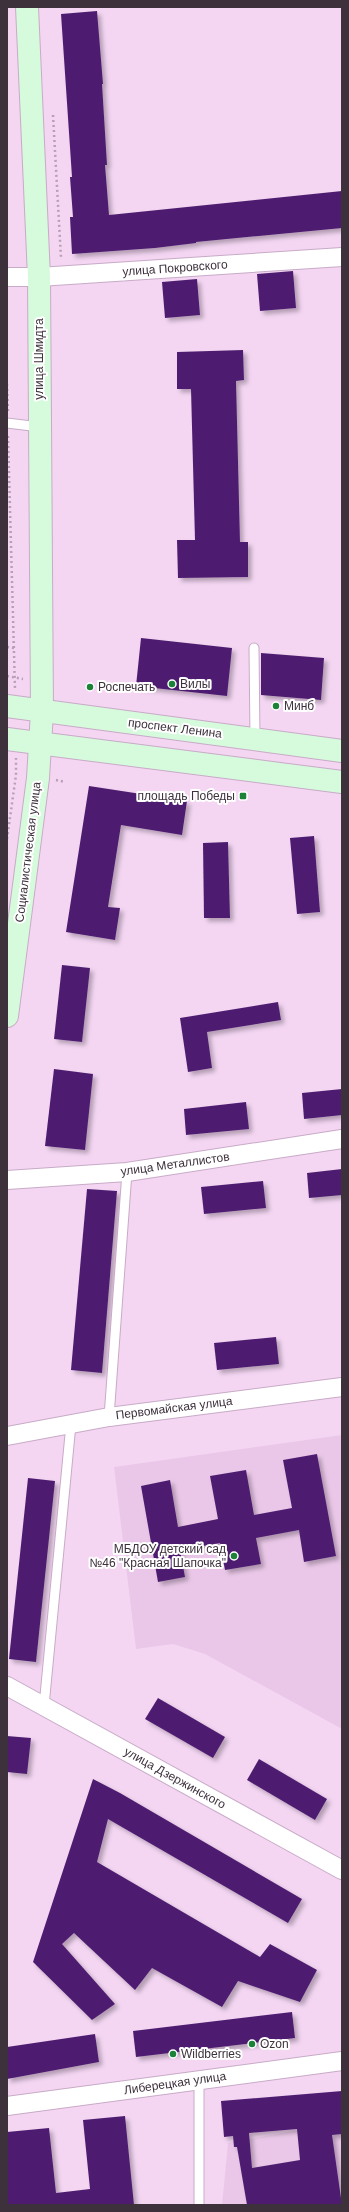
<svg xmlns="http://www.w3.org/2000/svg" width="349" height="2212" font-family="Arial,sans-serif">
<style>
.built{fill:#eac7e8}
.building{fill:#4e1f70;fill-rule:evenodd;filter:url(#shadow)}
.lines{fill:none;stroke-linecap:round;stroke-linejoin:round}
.service-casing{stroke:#c8abc7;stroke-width:11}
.minor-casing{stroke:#c8abc7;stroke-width:20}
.secondary-casing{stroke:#c8abc7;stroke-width:24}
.path{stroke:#b79fb6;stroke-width:2.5;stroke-dasharray:2 3;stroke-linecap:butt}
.service{stroke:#fff;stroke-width:9}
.minor{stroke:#fff;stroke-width:18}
.secondary{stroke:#d6fadc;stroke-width:22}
.poi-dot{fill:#1b8237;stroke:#fff;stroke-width:1.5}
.labels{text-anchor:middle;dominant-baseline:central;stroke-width:4;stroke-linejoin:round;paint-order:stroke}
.street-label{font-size:12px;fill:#3d313c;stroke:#fff}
.poi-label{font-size:12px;fill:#3d313c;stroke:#fff;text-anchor:start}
</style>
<defs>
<filter id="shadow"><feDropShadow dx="3.5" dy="3.5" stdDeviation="2" flood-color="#0004"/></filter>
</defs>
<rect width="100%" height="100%" fill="#f4d6f3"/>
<g class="built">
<path d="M342,1435V1729L205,1654L173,1644L136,1649L114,1467Z"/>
<path d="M342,2122V2205H222L228,2143Z"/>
</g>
<g class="building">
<path d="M97,11L103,84H102L107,165H105L109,215L342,191V228L196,242V243L155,248L72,254L70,217H73L70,177H72L61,14Z"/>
<path d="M293,271L296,308L260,311L257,274Z"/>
<path d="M197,279L200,315L165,318L162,282Z"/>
<path d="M243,350L244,380L236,381L240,542H248V577L178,578L177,540H195L191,389H177V352Z"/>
<path d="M141,638L232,648L227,696L136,686Z"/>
<path d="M261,653L324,658L321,700L261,695Z"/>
<path d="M89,786L187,801L182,835L121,825L108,907L120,908L115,940L66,932Z"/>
<path d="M314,836L320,912L297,914L290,838Z"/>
<path d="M228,842L230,918H204L203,843Z"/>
<path d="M62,965L90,968L82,1042L54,1039Z"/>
<path d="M278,1002L281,1020L207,1032L212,1068L188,1072L180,1018Z"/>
<path d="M54,1069L93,1074L85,1150L45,1146Z"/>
<path d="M342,1089V1115L304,1119L302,1093Z"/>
<path d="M246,1102L249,1129L186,1135L184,1109Z"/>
<path d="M342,1169V1195L309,1198L307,1173Z"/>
<path d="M263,1181L266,1208L204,1214L201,1187Z"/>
<path d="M87,1189L117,1191L102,1373L71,1370Z"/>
<path d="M276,1337L279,1364L217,1370L214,1343Z"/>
<path d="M317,1454L336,1556L304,1562L299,1530L256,1538L261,1564L225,1570L220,1543L180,1550L185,1577L158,1582L141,1486L170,1480L178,1527L218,1519L210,1476L246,1470L254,1515L292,1508L283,1460Z"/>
<path d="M28,1478L55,1481L36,1662L9,1659Z"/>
<path d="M158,1698L225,1737L213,1758L145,1719Z"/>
<path d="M7,1736L31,1738L27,1774L7,1772Z"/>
<path d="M259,1759L327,1799L315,1820L247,1780Z"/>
<path d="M93,1779L120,1793L302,1899L288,1923L108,1819L97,1862L260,1957L270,1944L317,1970L300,2002L238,1981L222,2007L152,1968L135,1990L74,1933L62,1944L115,2004L92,2020L33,1962Z"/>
<path d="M292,2012L295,2038L136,2057L133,2031Z"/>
<path d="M95,2034L99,2062L7,2079V2047Z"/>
<path d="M342,2091V2134L332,2135L342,2205H247L237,2147H234L233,2136L224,2137L221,2101ZM297,2129L300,2160L252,2168L249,2133Z"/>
<path d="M125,2116L134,2205H7V2132L49,2128L56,2193L90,2189L83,2120Z"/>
</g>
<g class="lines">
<g class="service-casing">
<g id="service">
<path d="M7,423L40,427"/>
<path d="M254,648L255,739"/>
<path d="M109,1417L127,1172"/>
<path d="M44,1706L71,1424"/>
<path d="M199,2205V2080"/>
</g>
</g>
<g class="minor-casing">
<g id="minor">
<path d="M7,277H39L342,257"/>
<path d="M7,1180L127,1172L342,1139"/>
<path d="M7,1436L109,1417L342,1387"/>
<path d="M7,1686L342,1870"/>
<path d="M7,2106L342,2061"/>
</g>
</g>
<g class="secondary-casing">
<g id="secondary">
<path d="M7,706L342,751"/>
<path d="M7,739L342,782"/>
<path d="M7,1016L38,778L42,712L39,277L27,7"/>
</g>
</g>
<g class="path">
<path d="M53,115L61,258"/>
<path d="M7,384L8,411"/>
<path d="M8,436L15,689"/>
<path d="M7,647L14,648"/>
<path d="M7,676L23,679"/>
<path d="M56,780L65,782"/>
<path d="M7,839L16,775V758"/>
</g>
<use href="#service" class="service"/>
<use href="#minor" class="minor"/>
<use href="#secondary" class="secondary"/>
</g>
<g class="poi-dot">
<circle cx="172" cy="684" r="4"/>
<circle cx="90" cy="687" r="4"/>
<circle cx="276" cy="706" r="4"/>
<rect x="239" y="792" width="8" height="8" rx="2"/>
<circle cx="234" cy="1556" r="4"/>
<circle cx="252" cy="2044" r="4"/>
<circle cx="173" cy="2054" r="4"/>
</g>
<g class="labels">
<g class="street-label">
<text transform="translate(175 268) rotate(-4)">улица Покровского</text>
<text transform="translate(39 359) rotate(-90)">улица Шмидта</text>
<text transform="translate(175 728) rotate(7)">проспект Ленина</text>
<text transform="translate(28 852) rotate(-83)">Социалистическая улица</text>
<text transform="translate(175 1164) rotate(-8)">улица Металлистов</text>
<text transform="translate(174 1408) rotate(-7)">Первомайская улица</text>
<text transform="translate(175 1778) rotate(29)">улица Дзержинского</text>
<text transform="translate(175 2083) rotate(-8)">Либерецкая улица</text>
</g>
<g class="poi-label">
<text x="180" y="684">Вилы</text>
<text x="98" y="687">Роспечать</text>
<text x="284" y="706">Минб</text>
<text x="235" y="796" text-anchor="end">площадь Победы</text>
<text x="226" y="1549" text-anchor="end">МБДОУ детский сад<tspan x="226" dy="14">№46 "Красная Шапочка"</tspan></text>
<text x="260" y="2044">Ozon</text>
<text x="181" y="2054">Wildberries</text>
</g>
</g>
<rect width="349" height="2212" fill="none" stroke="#3d313c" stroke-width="16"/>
</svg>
